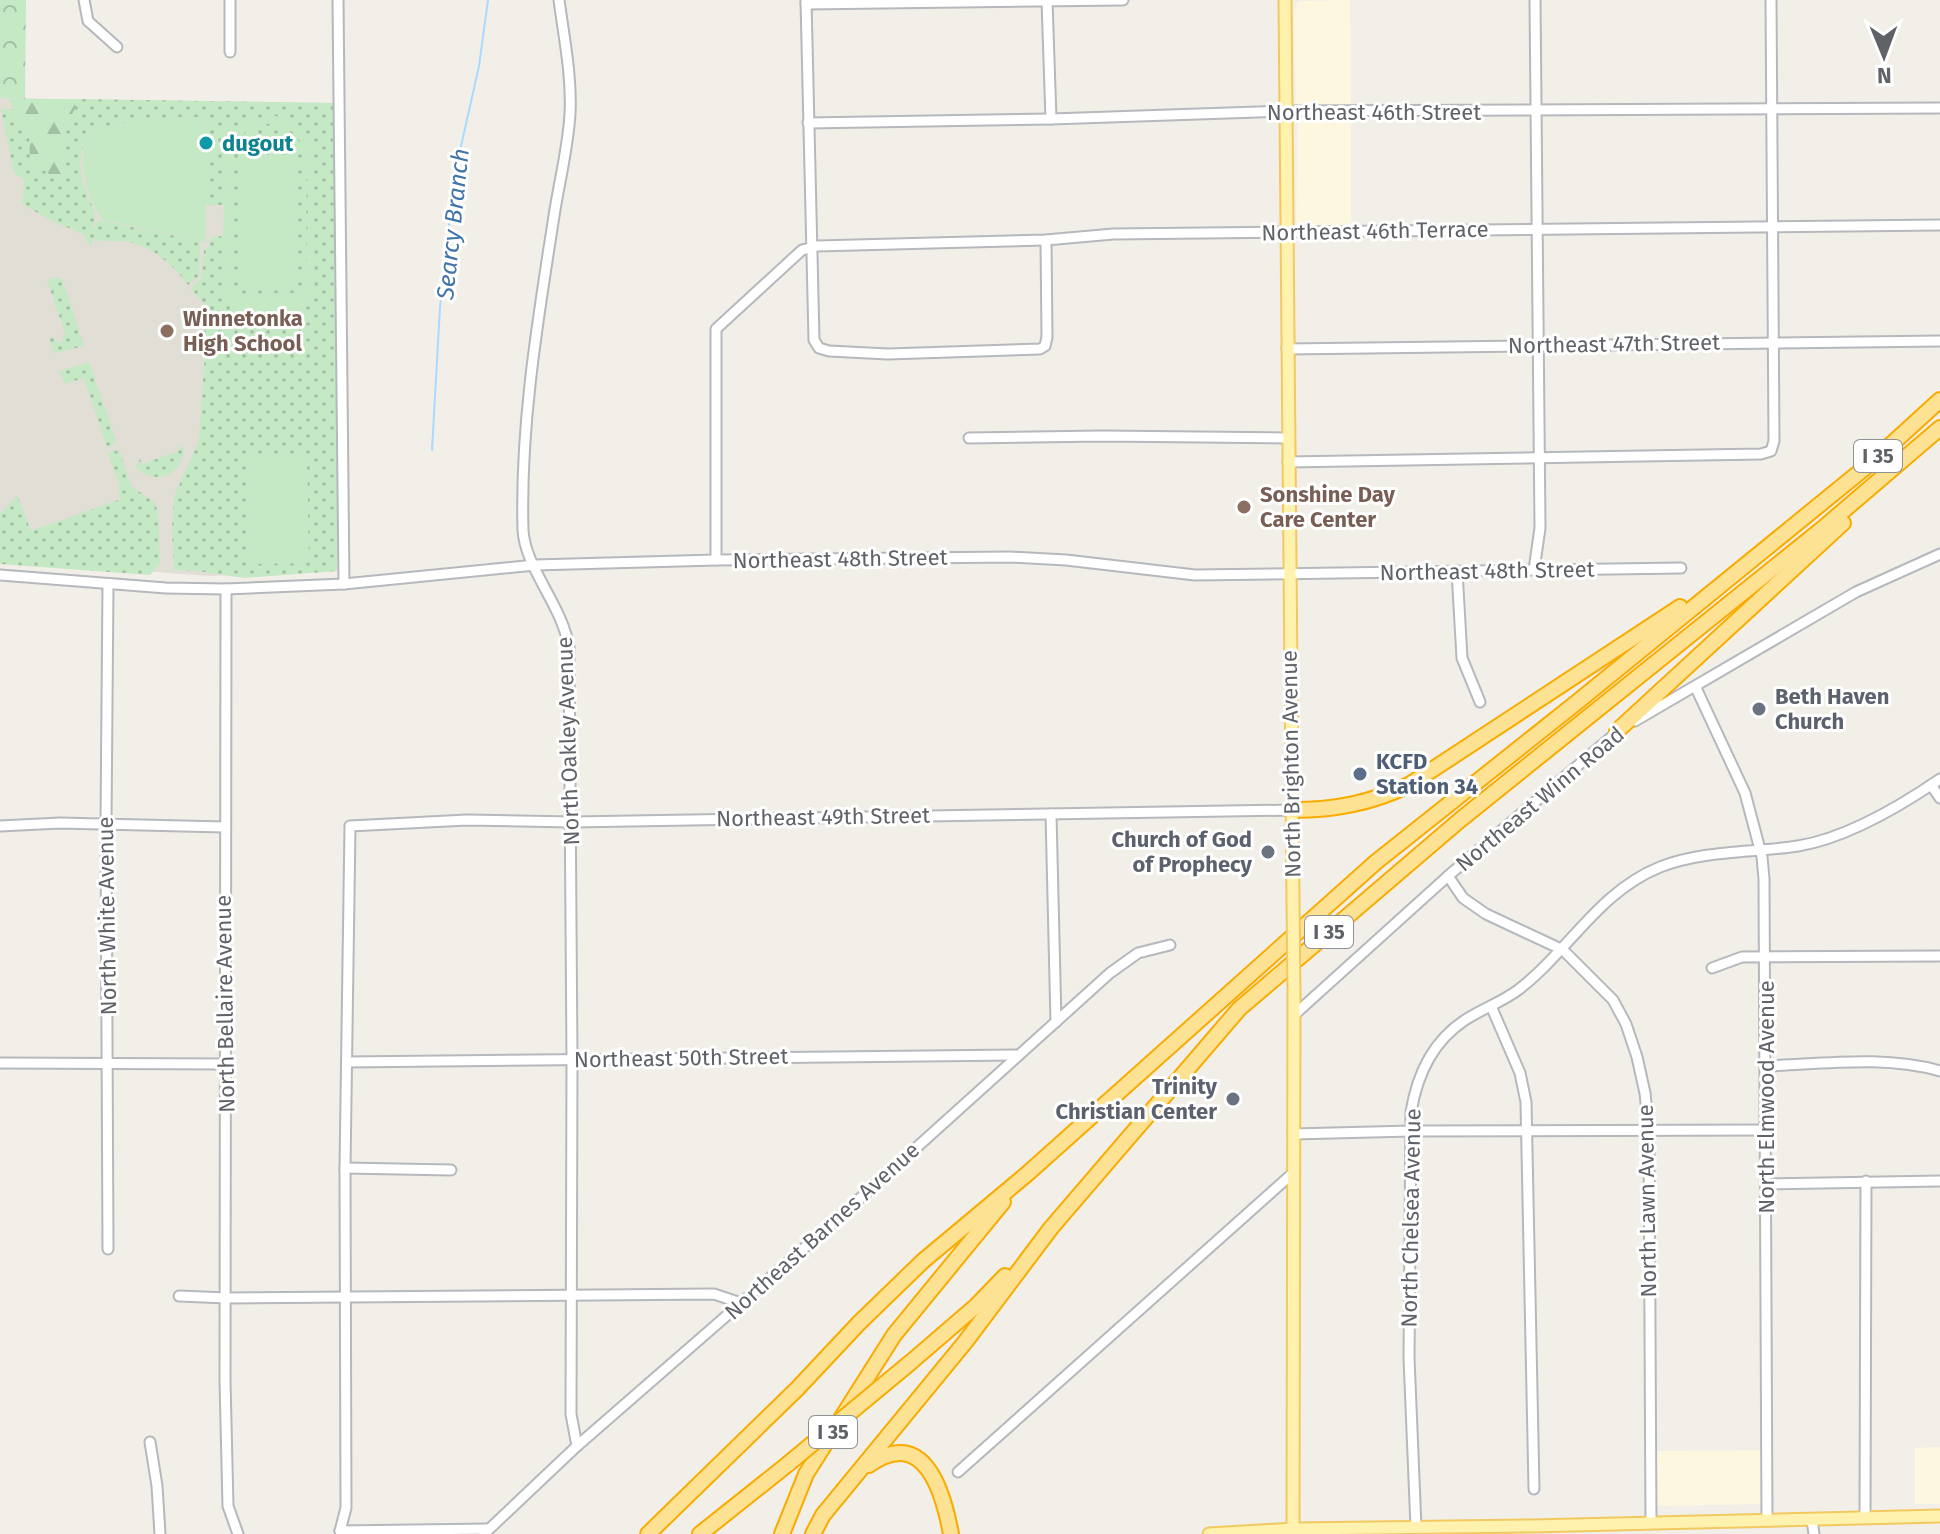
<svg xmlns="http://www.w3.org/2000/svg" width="1940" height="1534" font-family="'Fira Sans',sans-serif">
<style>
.commercial{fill:#fef7e0}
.education{fill:#e1ded6}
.grass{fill:url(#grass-dots)}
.forest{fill:url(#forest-firs)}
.park{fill:url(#park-crowns)}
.garden{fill:#c5e8c5;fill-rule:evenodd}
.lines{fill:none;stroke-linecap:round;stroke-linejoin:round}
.stream{stroke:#aadaff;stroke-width:2}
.minor-casing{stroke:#b5b8bc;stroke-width:13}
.major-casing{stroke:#f2c960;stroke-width:15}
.highway-casing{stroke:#f9ab00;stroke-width:18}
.minor{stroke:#fff;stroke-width:9}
.major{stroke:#fff2af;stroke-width:11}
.highway{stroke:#fde293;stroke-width:14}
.major-bridge-casing{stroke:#f2c960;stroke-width:15;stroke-linecap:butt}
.highway-bridge-casing{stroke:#f9ab00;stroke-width:18;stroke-linecap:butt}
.major-bridge{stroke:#fff2af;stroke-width:11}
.highway-bridge{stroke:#fde293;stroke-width:14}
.culture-dot{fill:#0f9aa8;stroke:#fff;stroke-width:3}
.education-dot{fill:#8d6e63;stroke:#fff;stroke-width:3}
.worship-dot{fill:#6b7280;stroke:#fff;stroke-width:3}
.service-dot{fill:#5c6f8a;stroke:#fff;stroke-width:3}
.labels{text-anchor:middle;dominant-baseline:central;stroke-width:6;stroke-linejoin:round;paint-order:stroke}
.shield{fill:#fff;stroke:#8f9295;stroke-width:2}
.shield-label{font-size:20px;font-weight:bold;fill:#5f6368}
.street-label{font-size:22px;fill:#5f6368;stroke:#fff}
.culture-label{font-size:22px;font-weight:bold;fill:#0d838f;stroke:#fff;text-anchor:start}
.education-label{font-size:22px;font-weight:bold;fill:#785e54;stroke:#fff;text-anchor:start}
.worship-label{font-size:22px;font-weight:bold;fill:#5b616d;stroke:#fff;text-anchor:end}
.service-label{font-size:22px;font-weight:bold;fill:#4e5e75;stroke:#fff;text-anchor:start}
.water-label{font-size:24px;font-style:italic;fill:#4174aa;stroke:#fff}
</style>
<defs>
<pattern id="grass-dots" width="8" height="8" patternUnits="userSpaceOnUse" patternTransform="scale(2)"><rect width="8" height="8" fill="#c5e8c5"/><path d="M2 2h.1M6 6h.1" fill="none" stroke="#a3c0a4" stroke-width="1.8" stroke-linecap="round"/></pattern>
<pattern id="forest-firs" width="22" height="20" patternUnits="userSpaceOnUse" patternTransform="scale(2)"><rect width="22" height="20" fill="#c5e8c5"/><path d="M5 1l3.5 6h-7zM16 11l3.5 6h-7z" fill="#a3c0a4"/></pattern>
<pattern id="park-crowns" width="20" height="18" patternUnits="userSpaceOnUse" patternTransform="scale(2)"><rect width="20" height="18" fill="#c5e8c5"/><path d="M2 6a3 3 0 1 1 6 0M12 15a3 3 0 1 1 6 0" fill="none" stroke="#a3c0a4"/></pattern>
</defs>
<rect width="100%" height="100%" fill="#f1efe8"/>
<g class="commercial">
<path d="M1350,0L1351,108L1300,107L1296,104L1294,12L1297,3L1300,1Z"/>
<path d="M1351,114V228H1301L1296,223L1298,119L1301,116Z"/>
<path d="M1940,1447V1504H1915V1448Z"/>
<path d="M1764,1450V1504L1656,1506L1655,1451Z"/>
</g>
<path class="education" d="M0,98L335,103L334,571L209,576L0,560Z"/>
<g class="grass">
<path d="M72,99L335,103L339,502L337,571L244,578L198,571L174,570L172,529L174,497L199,440L206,338L197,308H200L217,333L206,306L191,289L202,277L204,249L209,247L211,237L223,236L224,205H205L208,123L200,117L130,119L115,128H87V126L80,162L82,182L95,212L93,231L98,220L200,241L199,276L188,285C172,263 147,241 118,241C107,240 102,243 93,238L91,247L83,234L52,221L22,204L24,180L14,173L1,109L73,112L75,107Z"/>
<path d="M58,277L62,279L84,346L54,353L49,338L52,337L58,343L62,341L65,333L47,280Z"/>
<path d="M89,362L116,441L112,446L107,447L84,378L64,384L60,371Z"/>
<path d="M178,446L184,448C183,475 155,487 136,467L140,459L142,464L179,451Z"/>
<path d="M114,450L120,452L131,486L154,502L158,511L160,563L150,575L0,564V514L17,495L31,531L121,499L118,487H120L108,454Z"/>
</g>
<path class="forest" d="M9,99H72L76,107C62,130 65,149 65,175L59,183L47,172L34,166L30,157L29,134L22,128Z"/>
<path class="park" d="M0,0H26L25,99L0,98Z"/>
<g class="garden">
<path d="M276,116L301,128L313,151L315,282C308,334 247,339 226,294L223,123H231L232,133L249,119ZM262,124C277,123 292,127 300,141C313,161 306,252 306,279L303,293L235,294L233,289V150L245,132Z"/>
<path d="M200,117L208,124L205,242L104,220L101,217C83,188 79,161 87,128H115L130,119Z"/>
<rect x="240" y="155" width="57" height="131"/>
<path d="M307,456L309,563L248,564L246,457Z"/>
</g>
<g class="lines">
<path class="stream" d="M432,450L440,307L455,173L479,66L488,0"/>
<g class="minor-casing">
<g id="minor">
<path d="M84,0L88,21L117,47"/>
<path d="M338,0L344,584"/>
<path d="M559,0C564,38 572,76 570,114C568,149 559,182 554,216C538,319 520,425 523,530C525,568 562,605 569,647L572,1060L571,1414L577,1446"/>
<path d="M806,0L814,340L819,348L829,351L888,354L1040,349L1045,346L1047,337L1046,240"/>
<path d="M1047,1L1051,119"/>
<path d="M806,4L1123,0"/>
<path d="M230,52V0"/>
<path d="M808,123L1051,119L1286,111L1940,108"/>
<path d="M1287,349L1940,341"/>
<path d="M969,438L1102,436L1288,438"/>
<path d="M1288,462L1761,454L1771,451L1774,441L1771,0"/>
<path d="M716,560V329L802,250L817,246L1046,240L1113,234L1940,225"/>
<path d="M1534,570L1540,528L1535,0"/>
<path d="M1457,571L1462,658L1480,702"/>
<path d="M0,575L166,588L226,589L344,584L535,565L716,560L1010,557L1066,560L1195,575L1681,568"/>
<path d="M108,584L106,824L108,1249"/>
<path d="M226,589L225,1381L228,1506L238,1534"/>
<path d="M1696,688L1745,793L1762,857L1764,879L1767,1521"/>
<path d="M1635,721L1856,592L1940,554"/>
<path d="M1931,785L1940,798"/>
<path d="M1051,814L1056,1022"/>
<path d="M0,826L60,823L224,827"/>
<path d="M1448,876L1463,898L1486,914L1563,950L1613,1000L1626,1024L1637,1057L1645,1093L1649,1132L1651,1523"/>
<path d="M1712,968L1742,957L1940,956"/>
<path d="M1491,1006L1520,1073L1526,1102L1534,1489"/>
<path d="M1294,1015L1448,876L1622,728"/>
<path d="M347,1062L1016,1055"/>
<path d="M0,1063L226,1064"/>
<path d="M1766,1066C1823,1064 1885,1055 1940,1071"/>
<path d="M1293,1134L1411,1131L1766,1130"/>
<path d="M345,1168L451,1170"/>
<path d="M1766,1184L1940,1181"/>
<path d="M179,1296L227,1298L714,1294L741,1303"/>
<path d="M150,1442L157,1486L160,1534"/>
<path d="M958,1472L1293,1173"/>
<path d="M1865,1517L1866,1181"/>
<path d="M1812,1520L1814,1534"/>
<path d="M1416,1527L1409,1358L1411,1112C1417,1075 1433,1041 1465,1020C1482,1009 1502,1002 1518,990C1568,952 1598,892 1660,867C1704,850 1751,853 1798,846C1847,838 1899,807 1940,779"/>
<path d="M340,1531L346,1508L345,1168L350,826L467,820L572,822L1293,810"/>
<path d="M340,1531L488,1529"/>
<path d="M484,1534L577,1446L825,1230L1110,973L1138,953L1170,945"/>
</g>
</g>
<g class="major-casing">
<g id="major">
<path d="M1285,0L1293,900"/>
<path d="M1209,1534L1294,1529L1532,1526L1940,1516"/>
<path d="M1293,1534L1294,995"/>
</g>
</g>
<g class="highway-casing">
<g id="highway">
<path d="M1617,731L1843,523"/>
<path d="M1293,810C1335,810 1371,803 1409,785L1680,607"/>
<path d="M911,1362L976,1306L1005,1276"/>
<path d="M869,1465C924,1426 943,1491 951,1534"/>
<path d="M648,1534L797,1389L859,1323L923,1261L1027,1174L1376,862L1576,703L1872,462L1940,400"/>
<path d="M700,1534L788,1464"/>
<path d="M782,1534L806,1474L894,1335L1003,1202"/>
<path d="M813,1534L823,1515L966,1341L1051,1228L1239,1009L1460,820L1822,529L1940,428"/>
</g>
</g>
<use href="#minor" class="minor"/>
<use href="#major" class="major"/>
<use href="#highway" class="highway"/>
<g class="major-bridge-casing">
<path id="major-bridge" d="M1293,900L1294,995"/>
</g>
<g class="highway-bridge-casing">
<path id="highway-bridge" d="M788,1464L911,1362"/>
</g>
<use href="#major-bridge" class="major-bridge"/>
<use href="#highway-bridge" class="highway-bridge"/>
</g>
<circle class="culture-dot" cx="206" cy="143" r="8"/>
<g class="education-dot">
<circle cx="167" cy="331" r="8"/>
<circle cx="1244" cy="507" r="8"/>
</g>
<g class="worship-dot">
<circle cx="1759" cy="709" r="8"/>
<circle cx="1268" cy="852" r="8"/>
<circle cx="1233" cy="1099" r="8"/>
</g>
<circle class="service-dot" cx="1360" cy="774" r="8"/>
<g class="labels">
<g class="shield">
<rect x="1854" y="440" width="48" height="32" rx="6"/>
<rect x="1305" y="916" width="48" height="32" rx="6"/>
<rect x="809" y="1416" width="48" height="32" rx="6"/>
</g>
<g class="shield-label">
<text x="1878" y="456">I 35</text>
<text x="1329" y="932">I 35</text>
<text x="833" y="1432">I 35</text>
</g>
<g class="street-label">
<text x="1374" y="112">Northeast 46th Street</text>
<text transform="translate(1375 231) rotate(-1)">Northeast 46th Terrace</text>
<text transform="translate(1614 344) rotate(-1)">Northeast 47th Street</text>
<text transform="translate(840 559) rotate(-1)">Northeast 48th Street</text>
<text transform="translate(1487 571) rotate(-1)">Northeast 48th Street</text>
<text transform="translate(568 741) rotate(-92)">North Oakley Avenue</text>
<text transform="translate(1291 764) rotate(-91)">North Brighton Avenue</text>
<text transform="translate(1540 799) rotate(-40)">Northeast Winn Road</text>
<text transform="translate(823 817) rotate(-1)">Northeast 49th Street</text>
<text transform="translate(107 916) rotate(-91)">North White Avenue</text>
<text transform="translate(225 1004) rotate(-91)">North Bellaire Avenue</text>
<text transform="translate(681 1058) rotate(-1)">Northeast 50th Street</text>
<text transform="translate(1766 1097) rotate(-90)">North Elmwood Avenue</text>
<text transform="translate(1647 1201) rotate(-91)">North Lawn Avenue</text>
<text transform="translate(1411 1218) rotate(-89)">North Chelsea Avenue</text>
<text transform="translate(822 1231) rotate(-42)">Northeast Barnes Avenue</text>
</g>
<g class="culture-label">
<text x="222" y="143">dugout</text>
</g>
<g class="education-label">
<text x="183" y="318">Winnetonka<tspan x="183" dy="25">High School</tspan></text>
<text x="1260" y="494">Sonshine Day<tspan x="1260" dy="25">Care Center</tspan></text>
</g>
<g class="worship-label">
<text x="1775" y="696" text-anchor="start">Beth Haven<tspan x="1775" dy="25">Church</tspan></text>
<text x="1252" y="839">Church of God<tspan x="1252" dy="25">of Prophecy</tspan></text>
<text x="1217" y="1086">Trinity<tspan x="1217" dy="25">Christian Center</tspan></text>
</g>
<g class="service-label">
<text x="1376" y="761">KCFD<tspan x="1376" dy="25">Station 34</tspan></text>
</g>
<g class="water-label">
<text transform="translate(453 224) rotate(-84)">Searcy Branch</text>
</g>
</g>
<g transform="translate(1884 56) rotate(179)" stroke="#ffffff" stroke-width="6" paint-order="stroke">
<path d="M0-6L14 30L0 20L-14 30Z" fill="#5f6368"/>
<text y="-12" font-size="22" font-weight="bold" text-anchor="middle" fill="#5f6368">N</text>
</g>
</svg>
